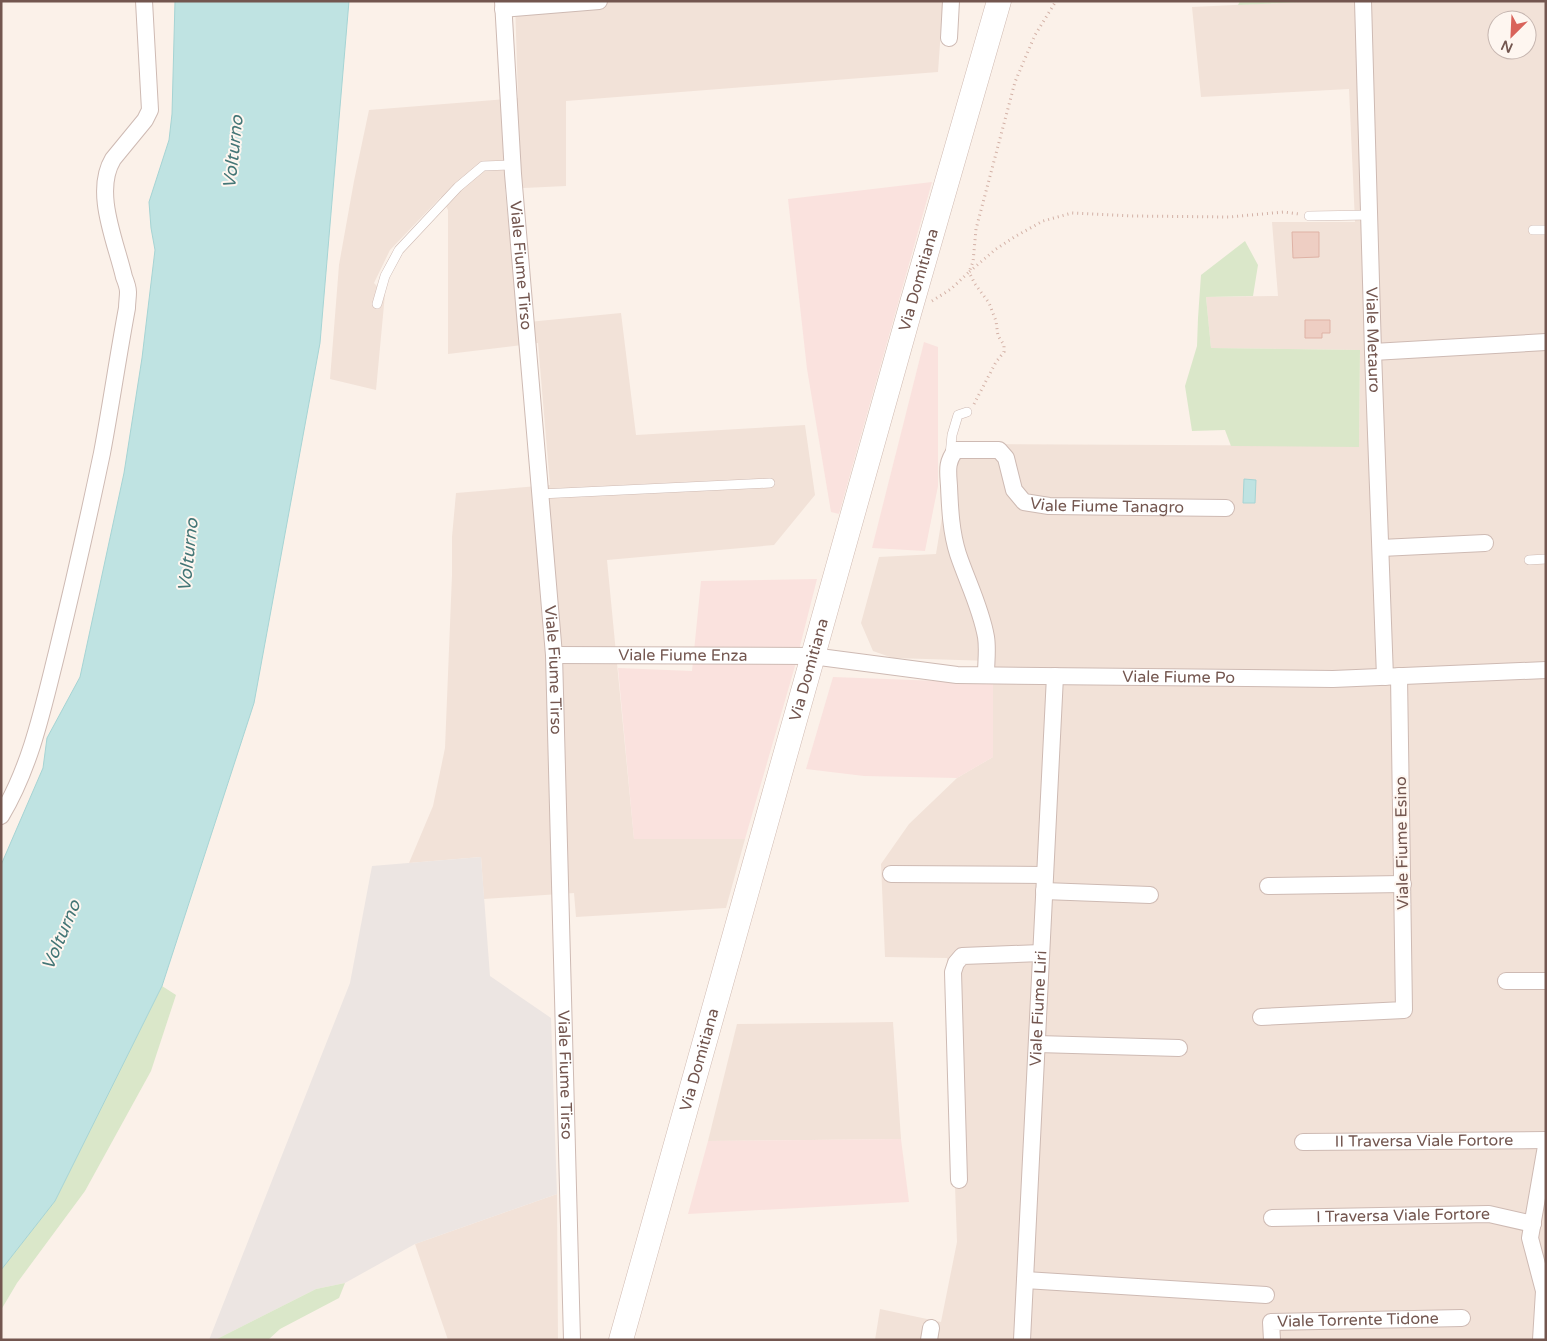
<svg xmlns="http://www.w3.org/2000/svg" width="1547" height="1341" font-family="'Varela Round',sans-serif">
<style>
.residential{fill:#f2e2d8;fill-rule:evenodd}
.commercial{fill:#fae2de}
.industrial{fill:#ece5e2}
.green{fill:#dae7c9}
.water{fill:#bfe3e2;stroke:#a6d4d4}
.building{fill:#eecec3;stroke:#dfb2a5}
.lines{fill:none;stroke-linecap:round;stroke-linejoin:round}
.lane-casing{stroke:#cebab3;stroke-width:10}
.street-casing{stroke:#cebab3;stroke-width:18}
.secondary-casing{stroke:#d0bab1;stroke-width:25}
.path{stroke:#d3b1a6;stroke-width:3;stroke-dasharray:1 4;stroke-linecap:butt}
.lane{stroke:#fff;stroke-width:9}
.street{stroke:#fff;stroke-width:16}
.secondary{stroke:#fff;stroke-width:24}
.labels{text-anchor:middle;dominant-baseline:central;stroke-width:4;stroke-linejoin:round;paint-order:stroke}
.street-label{font-size:16px;fill:#73564f;stroke:#fef6f0}
.water-label{font-size:18px;font-style:italic;fill:#447676;stroke:#fef6f0}
</style>
<rect width="100%" height="100%" fill="#fbf1e9"/>
<g class="residential">
<path d="M515,1H943L938,72L566,101V186L505,189L518,323L621,313L636,435L805,425L815,495L774,545L607,560L634,839H745L726,908L576,917L574,893L484,899L481,857L409,863L433,806L445,748L452,575V537L456,493L550,485L538,343L448,354V210L441,197L390,250L374,283L385,294L376,390L330,379L339,265L354,181L369,110L518,98Z"/>
<path d="M1323,1H1546V1340H875L880,1309L941,1322L957,1242L947,958L885,957L881,864L909,824L957,778L993,757L992,661L893,658L873,651L861,623L879,557L936,554L954,444L1359,446L1360,350L1211,348L1206,297L1278,296L1272,222H1355L1349,89L1201,97L1192,7ZM1497,20H1527V50H1497Z"/>
<path d="M893,1022L901,1139L708,1141L737,1024Z"/>
<path d="M557,1194L558,1340H448L415,1244Z"/>
</g>
<g class="commercial">
<path d="M932,182L839,514L831,512L807,369L788,199Z"/>
<path d="M924,342L938,347V486L925,551L872,548Z"/>
<path d="M817,579L795,666L745,839H634L618,668L692,671L701,581Z"/>
<path d="M833,677L993,683V757L957,778L864,776L806,769Z"/>
<path d="M901,1139L909,1202L688,1214L708,1141Z"/>
</g>
<path class="industrial" d="M481,857L490,976L551,1018L557,1194L415,1244L345,1283L316,1289L215,1340H209L350,983L372,866Z"/>
<g class="green">
<path d="M1240,1H1323L1238,5Z"/>
<path d="M1245,241L1258,265L1253,296L1206,297L1211,348L1360,350L1359,447L1231,446L1225,430L1192,431L1185,386L1197,346L1198,318L1201,275Z"/>
<path d="M162,986L176,995L151,1071L85,1191L17,1283L1,1310V1270L55,1201Z"/>
<path d="M345,1283L339,1298L280,1329L268,1340H215L316,1289Z"/>
</g>
<g class="water">
<path d="M175,1H349L320,343L254,703L162,986L55,1201L1,1270V865L43,768L47,738L80,677L124,473L142,358L155,250L151,228L149,202L169,140L172,114Z"/>
<path d="M1244,479L1256,480L1255,503H1243Z"/>
</g>
<g class="building">
<path d="M1292,232H1319V257L1293,258Z"/>
<path d="M1305,320H1330V333H1322V338H1305Z"/>
</g>
<g class="lines">
<g class="lane-casing">
<g id="lane">
<path d="M1309,216L1370,215"/>
<path d="M1533,230H1546"/>
<path d="M377,304L385,276L399,250L458,187L483,166L512,165"/>
<path d="M950,455L952,435L958,415L967,412"/>
<path d="M540,494L770,483"/>
<path d="M1529,560L1546,559"/>
</g>
</g>
<g class="street-casing">
<g id="street">
<path id="s1" d="M503,1L513,174L554,655L572,1340"/>
<path id="s2" d="M1363,1L1373,352L1385,677"/>
<path d="M503,9L599,1"/>
<path d="M949,38L951,1"/>
<path d="M1373,352L1546,342"/>
<path d="M1381,548L1485,543"/>
<path id="s3" d="M554,655L812,656L957,675L1333,679L1546,670"/>
<path id="s4" d="M986,675C986,662 988,649 986,637C981,608 967,581 958,554C951,532 950,509 949,486C948,471 946,462 956,450H999L1006,458L1014,490L1024,502L1049,506L1226,508"/>
<path d="M1,816C31,766 43,708 57,652C73,586 88,520 102,453C111,405 118,356 127,308C127,303 128,297 128,292C128,287 126,282 124,277C116,242 93,192 113,159L145,120L150,110L144,1"/>
<path d="M891,874L1045,875"/>
<path d="M1268,886L1403,884"/>
<path d="M1044,891L1150,895"/>
<path d="M1506,981H1546"/>
<path d="M1261,1017L1404,1010L1399,676"/>
<path d="M1037,1044L1179,1048"/>
<path id="s5" d="M1303,1142L1546,1140"/>
<path d="M959,1180L953,972L956,963L962,956L1041,953"/>
<path id="s6" d="M1272,1218L1489,1214L1533,1224"/>
<path d="M1025,1280L1266,1295"/>
<path d="M929,1340L931,1328"/>
<path id="s7" d="M1022,1340L1055,676"/>
<path id="s8" d="M1272,1340L1271,1322L1462,1318"/>
<path d="M1541,1340L1544,1291L1530,1238L1546,1146"/>
</g>
</g>
<g class="secondary-casing">
<g id="secondary">
<path id="s9" d="M621,1340L910,310L999,1"/>
</g>
</g>
<g class="path">
<path d="M932,301L951,289L969,272L973,262L976,229L1015,82L1035,35L1056,1"/>
<path d="M974,404L996,362L1004,352V345L998,336L996,321L989,303L975,284L969,272L996,249L1016,236L1043,221L1072,213L1132,216L1229,217L1284,212L1299,214"/>
</g>
<use href="#lane" class="lane"/>
<use href="#street" class="street"/>
<use href="#secondary" class="secondary"/>
</g>
<g class="labels">
<g class="street-label">
<text stroke="none"><textPath href="#s1" startOffset="265">Viale Fiume Tirso</textPath></text>
<text stroke="none"><textPath href="#s9" startOffset="1101">Via Domitiana</textPath></text>
<text stroke="none"><textPath href="#s2" startOffset="339">Viale Metauro</textPath></text>
<text stroke="none"><textPath href="#s4" startOffset="418">Viale Fiume Tanagro</textPath></text>
<text stroke="none"><textPath href="#s3" startOffset="129">Viale Fiume Enza</textPath></text>
<text stroke="none"><textPath href="#s1" startOffset="671">Viale Fiume Tirso</textPath></text>
<text stroke="none"><textPath href="#s9" startOffset="696">Via Domitiana</textPath></text>
<text stroke="none"><textPath href="#s3" startOffset="626">Viale Fiume Po</textPath></text>
<text transform="translate(1402 843) rotate(-91)">Viale Fiume Esino</text>
<text stroke="none"><textPath href="#s7" startOffset="332">Viale Fiume Liri</textPath></text>
<text stroke="none"><textPath href="#s9" startOffset="291">Via Domitiana</textPath></text>
<text stroke="none"><textPath href="#s1" startOffset="1076">Viale Fiume Tirso</textPath></text>
<text stroke="none"><textPath href="#s5" startOffset="121">II Traversa Viale Fortore</textPath></text>
<text stroke="none"><textPath href="#s6" startOffset="131">I Traversa Viale Fortore</textPath></text>
<text stroke="none"><textPath href="#s8" startOffset="105">Viale Torrente Tidone</textPath></text>
</g>
<g class="water-label">
<text transform="translate(233 152) rotate(-84)">Volturno</text>
<text transform="translate(188 555) rotate(-84)">Volturno</text>
<text transform="translate(61 935) rotate(-67)">Volturno</text>
</g>
</g>
<rect width="1547" height="1341" fill="none" stroke="#73564f" stroke-width="5"/>
<g transform="translate(1512 35) rotate(204)"><circle r="24" fill="#fef6f0" stroke="#c6b6b0"/>
<path d="M0-4L9 19L0 12L-9 19Z" fill="#d9635a"/>
<text y="-8" font-size="14" font-weight="bold" text-anchor="middle" fill="#73564f">N</text>
</g>
</svg>
